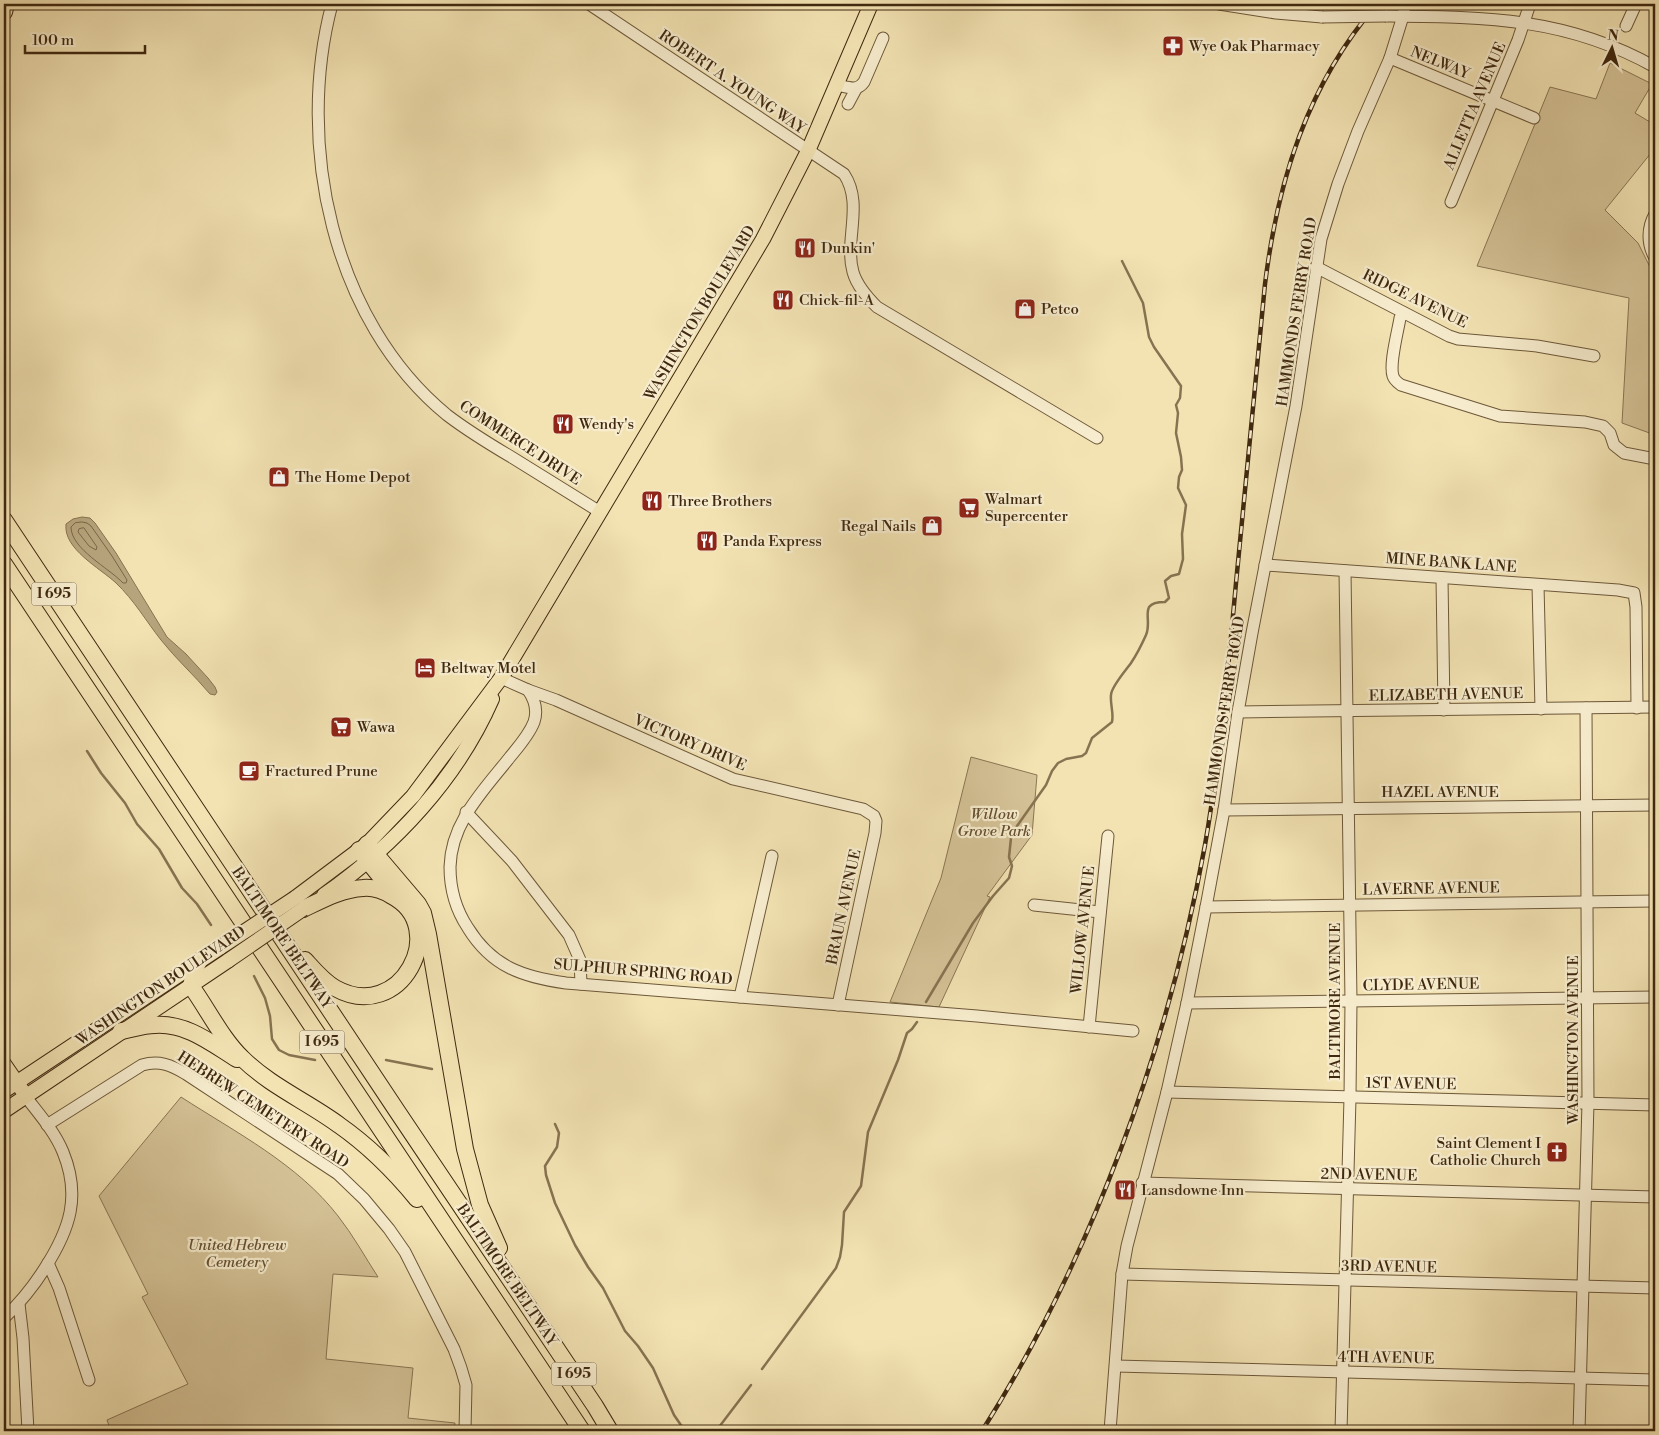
<svg xmlns="http://www.w3.org/2000/svg" width="1659" height="1435" font-family="'Libre Bodoni',serif">
<style>
.green{fill:#d5c397;stroke:#8a7654}
.water{fill:#b6a47c;stroke:#877351}
.lines{fill:none;stroke-linecap:round;stroke-linejoin:round}
.shore{stroke:#7b6646;stroke-width:1}
.stream{stroke:#877351;stroke-width:2.5}
.minor-casing{stroke:#6d5839;stroke-width:13}
.major-casing{stroke:#402910;stroke-width:16}
.highway-casing{stroke:#402910;stroke-width:18}
.minor{stroke:#f7edce;stroke-width:11}
.major{stroke:#f3e3b3;stroke-width:14}
.highway{stroke:#f3e3b3;stroke-width:16}
.rail-casing{stroke:#402910;stroke-width:4.5}
.rail{stroke:#f7edce;stroke-width:2.5;stroke-dasharray:8;stroke-linecap:butt}
.minor-bridge-casing{stroke:#6d5839;stroke-width:13;stroke-linecap:butt}
.major-bridge-casing{stroke:#402910;stroke-width:16;stroke-linecap:butt}
.minor-bridge{stroke:#f7edce;stroke-width:11}
.major-bridge{stroke:#f3e3b3;stroke-width:14}
.labels{text-anchor:middle;dominant-baseline:central;stroke-width:4.5;stroke-linejoin:round;paint-order:stroke}
.shield{fill:#f7edce;stroke:#776449;stroke-width:1}
.shield-label{font-size:14px;font-weight:bold;fill:#402910}
.poi-label{font-size:15px;fill:#402910;stroke:#f7edce;text-anchor:start}
.street-label{font-size:15px;fill:#402910;stroke:#f7edce}
.park-label{font-size:15px;font-style:italic;fill:#655032;stroke:#f7edce}
</style>
<rect width="100%" height="100%" fill="#f3e3b3"/>
<filter id="stains"><feTurbulence type="fractalNoise" baseFrequency=".004" numOctaves="4"/><feColorMatrix values="0 0 0 0 .2 0 0 0 0 .09 0 0 0 0 .02 0 0 0 .5 -.17"/></filter>
<radialGradient id="worn" r=".72"><stop offset=".6" stop-color="#630" stop-opacity="0"/><stop offset="1" stop-color="#630" stop-opacity=".3"/></radialGradient>
<g class="green">
<path d="M1610,63L1652,84L1635,113L1655,125V148L1605,210L1638,243L1653,273L1655,275V435L1622,423L1629,298L1477,266L1550,87L1596,99Z"/>
<path d="M971,757L1037,775L1032,835L987,896L990,897L939,1007L890,1002L941,878Z"/>
<path d="M181,1097C235,1132 298,1164 338,1216C353,1235 365,1257 378,1277L333,1274L326,1359L413,1368L408,1418L455,1423L454,1431H111L107,1420L188,1384L142,1297L148,1294L99,1196Z"/>
</g>
<path class="water" d="M82,517L90,518L95,523L116,553L167,637L186,654L208,678L215,687L217,692L215,695L210,694C194,675 176,659 161,640C146,621 134,600 116,583C100,568 63,549 66,524L73,519Z"/>
<g class="lines">
<g class="shore">
<path d="M82,522L87,523L91,526L112,556L127,580L126,583H123C109,568 71,549 71,527L75,523Z"/>
<path d="M84,528L97,547L96,550L89,546L78,532L79,529Z"/>
</g>
<g class="stream">
<path d="M87,751L101,773L125,803L137,824L159,849L182,888L197,904L211,925"/>
<path d="M254,976L265,998L270,1016L272,1039L279,1050L289,1055L315,1060"/>
<path d="M926,1002L973,923L993,896L1009,878L1012,866L1009,857L1011,838L1017,826L1046,785L1052,771L1058,763L1066,759L1082,756L1086,753L1092,738L1112,722C1114,713 1110,705 1111,695C1111,687 1126,670 1131,663C1137,654 1142,644 1146,635C1153,619 1137,602 1165,602L1169,598L1165,581L1171,576L1179,574L1183,559L1182,534L1186,505L1178,488L1179,477L1182,470L1181,457L1176,433L1178,413L1176,405L1180,398L1181,386L1154,347L1149,337L1143,303L1122,261"/>
<path d="M386,1060L432,1069"/>
<path d="M555,1124L559,1133L557,1147L545,1166L546,1175L555,1203L575,1245L588,1267L603,1288L625,1331L638,1346L653,1368L674,1415L685,1431"/>
<path d="M762,1369L836,1268L840,1257L842,1245L844,1212L861,1186L868,1132L898,1060L907,1033L912,1029L917,1022"/>
<path d="M716,1431L751,1385"/>
</g>
<g class="minor-casing">
<g id="minor">
<path d="M332,4C295,143 332,321 447,415C468,431 491,445 513,458C542,476 571,494 600,512"/>
<path d="M589,4L844,174C864,204 844,240 853,272C857,286 867,297 877,307L1097,438"/>
<path d="M1219,4L1276,13L1322,17"/>
<path d="M1386,16C1485,17 1566,17 1655,67"/>
<path d="M1626,26L1636,4"/>
<path d="M1390,58L1534,118"/>
<path d="M837,85C848,87 857,92 864,82L883,38"/>
<path d="M848,104L856,89"/>
<path d="M1451,202L1518,40L1530,4"/>
<path d="M1655,214C1647,228 1647,244 1655,258"/>
<path d="M1316,267L1449,336L1458,339L1537,346L1594,356"/>
<path d="M1404,313L1400,318C1398,331 1389,364 1393,376C1394,380 1397,382 1401,385L1500,416L1585,422L1603,426L1610,433L1614,445L1624,453L1655,459"/>
<path d="M1265,565L1618,590L1634,593L1636,607L1637,708"/>
<path d="M1442,578L1444,710"/>
<path d="M1538,585L1541,709"/>
<path d="M501,678L528,690L556,700L733,779L863,809L874,816L876,821L875,833L838,1005"/>
<path d="M528,690C535,700 538,710 534,722C529,735 519,746 510,757C484,790 451,822 450,867C450,889 456,910 468,928C492,967 523,977 566,983L977,1016L1133,1031"/>
<path d="M1238,712L1655,707"/>
<path d="M1224,810L1655,805"/>
<path d="M466,812L512,861L569,935L580,960L581,984"/>
<path d="M1034,905L1100,912"/>
<path d="M1206,907L1655,901"/>
<path d="M740,997L772,856"/>
<path d="M1187,1003L1655,997"/>
<path d="M1089,1027L1108,836"/>
<path d="M1167,1092L1655,1105"/>
<path d="M47,1125L142,1065C159,1060 171,1065 186,1074L338,1174L364,1199L389,1229L405,1252L454,1349L461,1368L466,1385L465,1431"/>
<path d="M1142,1183L1655,1197"/>
<path d="M48,1263L59,1288L89,1380"/>
<path d="M1122,1274L1655,1288"/>
<path d="M19,1304L23,1338L28,1431"/>
<path d="M4,1318C20,1303 33,1287 45,1268C70,1229 81,1196 63,1152C55,1132 39,1114 26,1097"/>
<path d="M1116,1366L1655,1380"/>
<path d="M1110,1431L1122,1274L1127,1246L1167,1092L1187,1003L1206,907L1224,810L1238,712L1252,633L1296,406L1321,239L1338,184L1358,131L1390,58L1403,16L1405,4"/>
<path d="M1341,1431L1350,1098L1351,1001L1345,571"/>
<path d="M1579,1431L1588,1103L1586,708"/>
</g>
</g>
<g class="major-casing">
<g id="major">
<path d="M324,895C395,845 457,779 492,699"/>
<path d="M295,898L367,844L413,796L501,678L763,239L808,151L871,4"/>
<path d="M4,1064L22,1090"/>
<path d="M4,1091L221,947"/>
<path d="M4,1111L229,960"/>
</g>
</g>
<g class="highway-casing">
<g id="highway">
<path d="M4,12L6,4"/>
<path d="M4,520C201,815 396,1112 595,1406L610,1431"/>
<path d="M4,564L582,1431"/>
<path d="M367,844L418,904L423,913L428,934L465,1149L480,1205L499,1248"/>
<path d="M359,850L397,897"/>
<path d="M303,909C322,900 342,889 363,888C373,887 384,891 392,896C451,927 401,1025 335,988C323,981 314,970 305,960"/>
<path d="M199,961L195,969L191,986C207,1008 222,1039 242,1058C270,1086 308,1102 339,1125C369,1146 394,1171 417,1199"/>
<path d="M121,1031C132,1029 144,1025 155,1025C187,1023 211,1043 237,1059"/>
</g>
</g>
<use href="#minor" class="minor"/>
<use href="#major" class="major"/>
<use href="#highway" class="highway"/>
<g class="rail-casing">
<path id="rail" d="M982,1431C1092,1257 1168,1048 1205,845C1220,759 1228,671 1236,583C1246,484 1255,384 1265,284C1278,180 1307,85 1377,4"/>
</g>
<use href="#rail" class="rail"/>
<g class="minor-bridge-casing">
<path id="minor-bridge" d="M1322,17L1386,16"/>
</g>
<g class="major-bridge-casing">
<g id="major-bridge">
<path d="M221,947L295,898"/>
<path d="M229,960L303,909"/>
</g>
</g>
<use href="#minor-bridge" class="minor-bridge"/>
<use href="#major-bridge" class="major-bridge"/>
</g>
<defs>
<g id="pharmacy-square" transform="scale(1.125)"><rect x="-9" y="-9" width="18" height="18" rx="4" fill="#8f2418" stroke="#f7edce"/><path d="M-2-6h4v4h4v4h-4v4h-4v-4h-4v-4h4Z" fill="#fff"/></g>
<g id="restaurant-square" transform="scale(1.125)"><rect x="-9" y="-9" width="18" height="18" rx="4" fill="#8f2418" stroke="#f7edce"/><path d="M-5-6h1v4h1v-4h1v4h1v-4h1v5L-1.5 .5V6h-2V.5L-5-1ZM5-6V6H3V1.5H1.5Q1.5-4 5-6Z" fill="#fff"/></g>
<g id="shop-square" transform="scale(1.125)"><rect x="-9" y="-9" width="18" height="18" rx="4" fill="#8f2418" stroke="#f7edce"/><path d="M-5-2.5h2.3a2.7 3.5 0 0 1 5.4 0H5L5.5 6h-11ZM-1.5-2.5h3a1.5 2.3 0 0 0-3 0Z" fill="#fff"/></g>
<g id="supermarket-square" transform="scale(1.125)"><rect x="-9" y="-9" width="18" height="18" rx="4" fill="#8f2418" stroke="#f7edce"/><path d="M-6-5.5h2.5l.6 2H6L4.5 2H-2.5L-4.4-4H-6ZM-1.5 3.2a1.3 1.3 0 1 0 .1 0ZM3 3.2a1.3 1.3 0 1 0 .1 0Z" fill="#fff"/></g>
<g id="hotel-square" transform="scale(1.125)"><rect x="-9" y="-9" width="18" height="18" rx="4" fill="#8f2418" stroke="#f7edce"/><path d="M-6-4.5h1.5V1H6V5H4.5V3h-9V5H-6ZM-4 0a1.8 1.8 0 1 1 3.6 0ZM.5 0V-2.5h3Q6-2.5 6 0Z" fill="#fff"/></g>
<g id="cafe-square" transform="scale(1.125)"><rect x="-9" y="-9" width="18" height="18" rx="4" fill="#8f2418" stroke="#f7edce"/><path d="M-5.5-4.5H6V0H3Q3 3.5 0 3.5H-2.5Q-5.5 3.5-5.5 0ZM3-3.2v2h1.7v-2ZM-6 4.5H4V6H-6Z" fill="#fff"/></g>
<g id="church-square" transform="scale(1.125)"><rect x="-9" y="-9" width="18" height="18" rx="4" fill="#8f2418" stroke="#f7edce"/><path d="M-1.2-6h2.4v3.5h3.3v2.4h-3.3V6h-2.4V-.1h-3.3v-2.4h3.3Z" fill="#fff"/></g>
</defs>
<g fill-rule="evenodd">
<use href="#pharmacy-square" x="1173" y="46"/>
<use href="#restaurant-square" x="805" y="248"/>
<use href="#restaurant-square" x="783" y="300"/>
<use href="#shop-square" x="1025" y="309"/>
<use href="#restaurant-square" x="563" y="424"/>
<use href="#shop-square" x="279" y="477"/>
<use href="#restaurant-square" x="652" y="501"/>
<use href="#supermarket-square" x="969" y="508"/>
<use href="#shop-square" x="932" y="526"/>
<use href="#restaurant-square" x="707" y="541"/>
<use href="#hotel-square" x="425" y="668"/>
<use href="#supermarket-square" x="341" y="727"/>
<use href="#cafe-square" x="249" y="771"/>
<use href="#church-square" x="1557" y="1152"/>
<use href="#restaurant-square" x="1125" y="1190"/>
</g>
<g class="labels">
<g class="shield">
<rect x="31.5" y="582.5" width="45" height="23" rx="4"/>
<rect x="299.5" y="1030.5" width="45" height="23" rx="4"/>
<rect x="551.5" y="1362.5" width="45" height="23" rx="4"/>
</g>
<g class="shield-label">
<text x="54" y="594">I 695</text>
<text x="322" y="1042">I 695</text>
<text x="574" y="1374">I 695</text>
</g>
<g class="poi-label">
<text x="1189" y="46">Wye Oak Pharmacy</text>
<text x="821" y="248">Dunkin'</text>
<text x="799" y="300">Chick-fil-A</text>
<text x="1041" y="309">Petco</text>
<text x="579" y="424">Wendy's</text>
<text x="295" y="477">The Home Depot</text>
<text x="985" y="499">Walmart<tspan x="985" dy="17">Supercenter</tspan></text>
<text x="668" y="501">Three Brothers</text>
<text x="916" y="526" text-anchor="end">Regal Nails</text>
<text x="723" y="541">Panda Express</text>
<text x="441" y="668">Beltway Motel</text>
<text x="357" y="727">Wawa</text>
<text x="265" y="771">Fractured Prune</text>
<text x="1541" y="1143" text-anchor="end">Saint Clement I<tspan x="1541" dy="17">Catholic Church</tspan></text>
<text x="1141" y="1190">Lansdowne Inn</text>
</g>
<g class="street-label">
<text transform="translate(1440 63) rotate(22)">NELWAY</text>
<text transform="translate(732 82) rotate(34)">ROBERT A. YOUNG WAY</text>
<text transform="translate(1475 106) rotate(-67)">ALLETTA AVENUE</text>
<text transform="translate(1415 299) rotate(26)">RIDGE AVENUE</text>
<text transform="translate(1297 312) rotate(-81)">HAMMONDS FERRY ROAD</text>
<text transform="translate(700 313) rotate(-59)">WASHINGTON BOULEVARD</text>
<text transform="translate(520 443) rotate(33)">COMMERCE DRIVE</text>
<text transform="translate(1451 563) rotate(4)">MINE BANK LANE</text>
<text transform="translate(1446 695) rotate(-1)">ELIZABETH AVENUE</text>
<text transform="translate(1225 711) rotate(-81)">HAMMONDS FERRY ROAD</text>
<text transform="translate(690 743) rotate(23)">VICTORY DRIVE</text>
<text x="1440" y="792">HAZEL AVENUE</text>
<text transform="translate(1431 889) rotate(-1)">LAVERNE AVENUE</text>
<text transform="translate(844 907) rotate(-78)">BRAUN AVENUE</text>
<text transform="translate(1083 930) rotate(-84)">WILLOW AVENUE</text>
<text transform="translate(282 938) rotate(56)">BALTIMORE BELTWAY</text>
<text transform="translate(643 972) rotate(5)">SULPHUR SPRING ROAD</text>
<text transform="translate(1421 985) rotate(-1)">CLYDE AVENUE</text>
<text transform="translate(161 986) rotate(-34)">WASHINGTON BOULEVARD</text>
<text transform="translate(1335 1001) rotate(-90)">BALTIMORE AVENUE</text>
<text transform="translate(1573 1040) rotate(-90)">WASHINGTON AVENUE</text>
<text transform="translate(1411 1084) rotate(1)">1ST AVENUE</text>
<text transform="translate(263 1110) rotate(33)">HEBREW CEMETERY ROAD</text>
<text transform="translate(1369 1175) rotate(1)">2ND AVENUE</text>
<text transform="translate(1389 1267) rotate(1)">3RD AVENUE</text>
<text transform="translate(507 1275) rotate(56)">BALTIMORE BELTWAY</text>
<text transform="translate(1386 1358) rotate(1)">4TH AVENUE</text>
</g>
<g class="park-label">
<text x="994" y="814">Willow<tspan x="994" dy="17">Grove Park</tspan></text>
<text x="237" y="1245">United Hebrew<tspan x="237" dy="17">Cemetery</tspan></text>
</g>
</g>
<rect width="1659" height="1435" fill="none" stroke="#f3e3b3" stroke-width="20"/>
<rect x="5" y="5" width="1649" height="1425" fill="none" stroke="#402910" stroke-width="2.5"/>
<rect x="10" y="10" width="1639" height="1415" fill="none" stroke="#402910"/>
<g transform="translate(1612 48) rotate(5)" stroke="#f7edce" stroke-width="4" paint-order="stroke">
<path d="M0-4L9 19L0 12L-9 19Z" fill="#402910"/>
<text y="-8" font-size="14" font-weight="bold" text-anchor="middle" fill="#402910">N</text>
</g>
<path d="M25 45v8h120v-8" fill="none" stroke="#402910" stroke-width="2.5"/>
<text x="32" y="45" font-size="15" fill="#402910" stroke="#f7edce" stroke-width="4" paint-order="stroke">100 m</text>
<rect width="100%" height="100%" filter="url(#stains)"/>
<rect width="100%" height="100%" fill="url(#worn)"/>
</svg>
